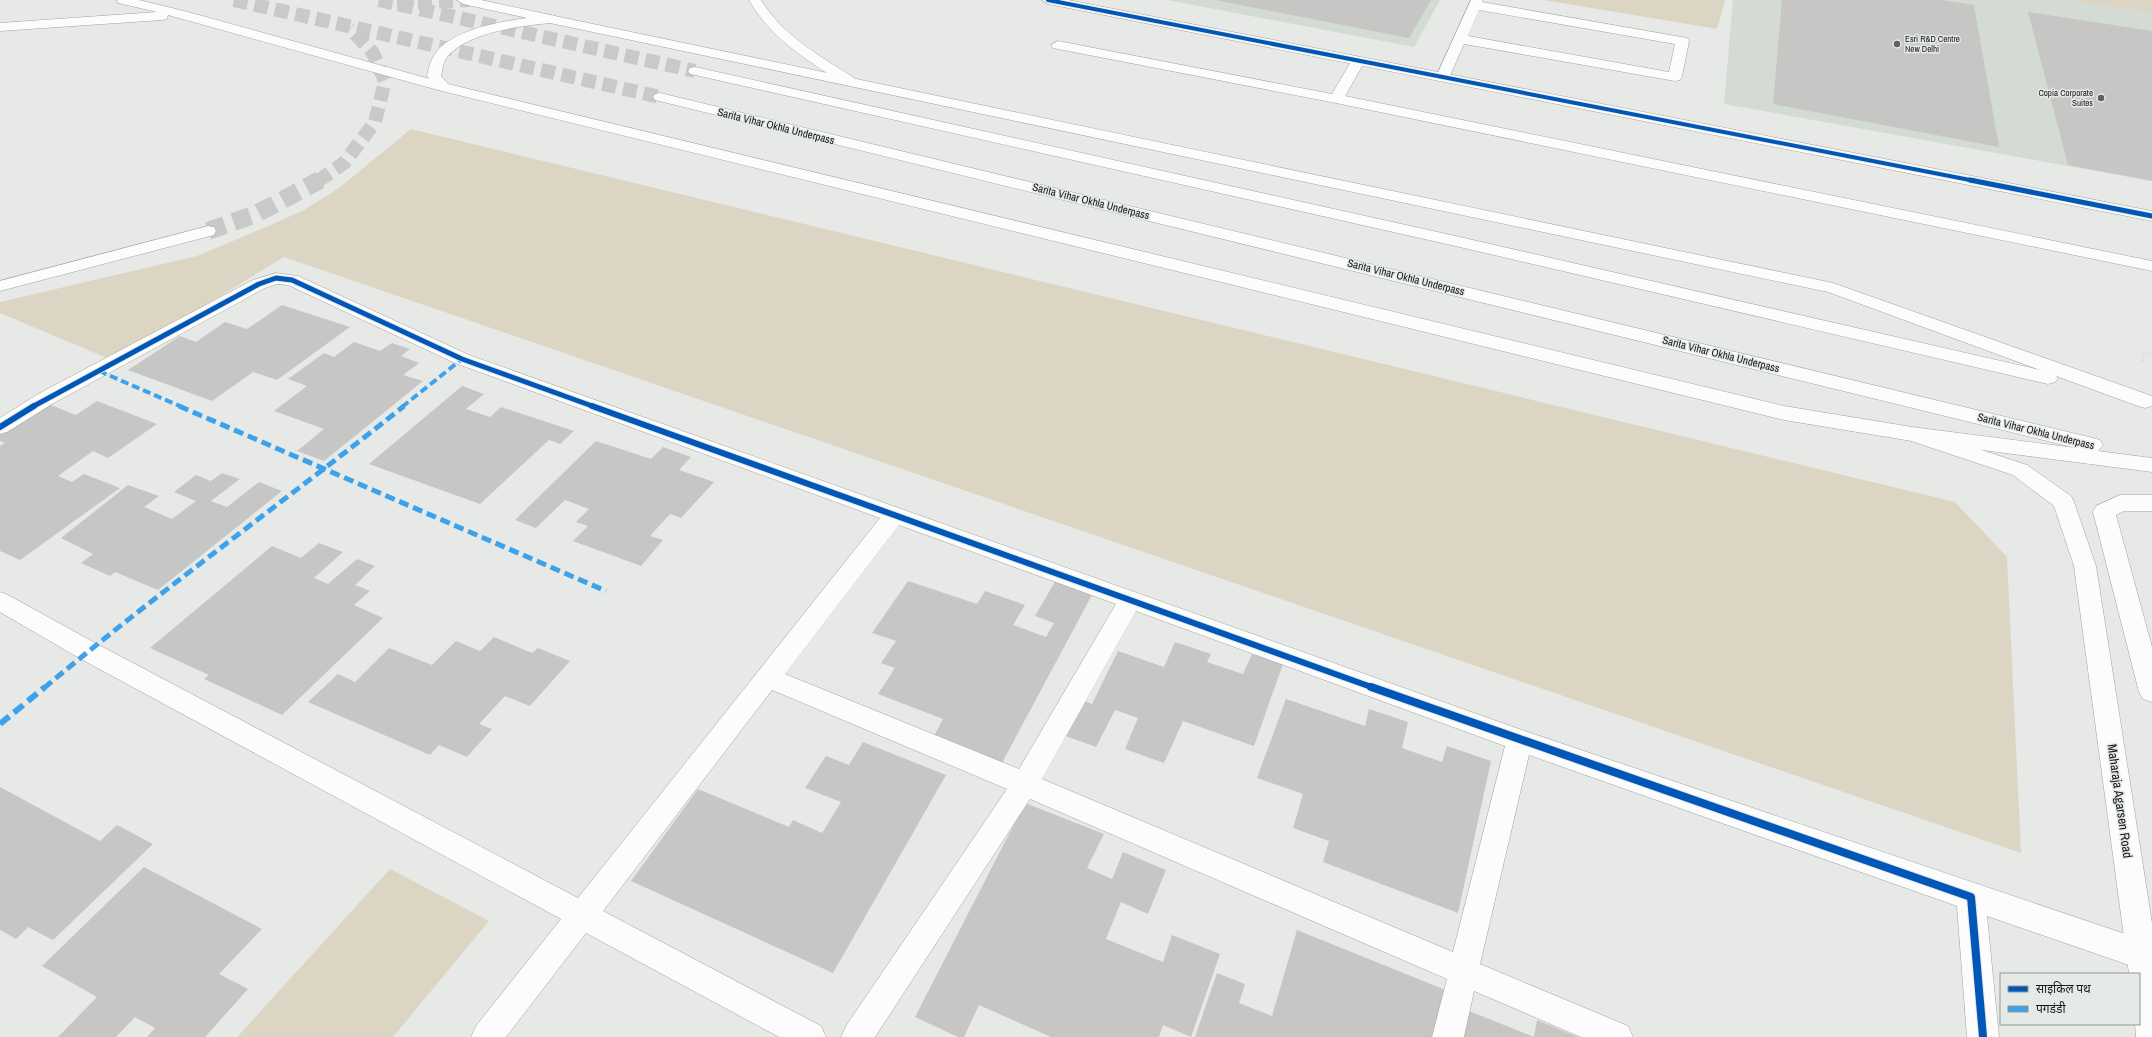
<svg xmlns="http://www.w3.org/2000/svg" width="2152" height="1037" font-family="'Archivo Narrow','Noto Sans Devanagari',sans-serif">
<style>
.built{fill:#d4dad4}
.green{fill:#dcd5c4}
.building{fill:#c6c7c5}
.lines{fill:none;stroke-linecap:round;stroke-linejoin:round}
.secondary-tunnel{stroke:#c8cac8;stroke-width:14;stroke-dasharray:14 7;stroke-linecap:butt}
.trunk-tunnel-far1{stroke:#c8cac8;stroke-width:14;stroke-dasharray:14 7;stroke-linecap:butt}
.trunk-tunnel{stroke:#c8cac8;stroke-width:18;stroke-dasharray:18 9;stroke-linecap:butt}
.service-casing{stroke:#a0a2a0;stroke-width:1}
.minor-casing{stroke:#a0a2a0;stroke-width:1}
.tertiary-casing{stroke:#a0a2a0;stroke-width:1}
.secondary-casing{stroke:#a0a2a0;stroke-width:1}
.trunk-casing{stroke:#a0a2a0;stroke-width:1}
.path{stroke:#d4d5d4;stroke-width:2;stroke-dasharray:1 2.5;stroke-linecap:butt}
.service{fill:#fbfcfb;fill-rule:evenodd}
.minor{fill:#fbfcfb;fill-rule:evenodd}
.tertiary{fill:#fbfcfb;fill-rule:evenodd}
.secondary{fill:#fbfcfb;fill-rule:evenodd}
.trunk{fill:#fbfcfb;fill-rule:evenodd}
.quiet-far2{stroke:#3da2ea;stroke-width:4;stroke-dasharray:8 4;stroke-linecap:butt}
.quiet-far1{stroke:#3da2ea;stroke-width:5;stroke-dasharray:10 5;stroke-linecap:butt}
.quiet{stroke:#3da2ea;stroke-width:6;stroke-dasharray:12 6;stroke-linecap:butt}
.cycleway-far3-casing{stroke:#e6eae6;stroke-width:5.5}
.cycleway-far2-casing{stroke:#e6eae6;stroke-width:7}
.cycleway-far1-casing{stroke:#e6eae6;stroke-width:8}
.cycleway-casing{stroke:#e6eae6;stroke-width:10}
.cycleway-far3{stroke:#0057b8;stroke-width:4}
.cycleway-far2{stroke:#0057b8;stroke-width:5}
.cycleway-far1{stroke:#0057b8;stroke-width:6}
.cycleway{stroke:#0057b8;stroke-width:8}
.poi-dot{fill:#606260;stroke:#e6eae6;stroke-width:1.5}
.labels{text-anchor:middle;dominant-baseline:central;stroke-width:3;stroke-linejoin:round;paint-order:stroke}
.far-poi-label{font-size:9px;fill:#171918;stroke:#e6eae6;text-anchor:start}
.street-label{font-size:11px;fill:#171918;stroke:#e6eae6}
.near-street-label{font-size:13px;fill:#171918;stroke:#e6eae6}
</style>
<rect width="100%" height="100%" fill="#e7e9e7"/>
<g class="built">
<path d="M1167,0H1440L1414,47Z"/>
<path d="M1733,0H2065L2152,13V181L1724,104Z"/>
</g>
<g class="green">
<path d="M1543,0H1725L1717,29Z"/>
<path d="M2065,0H2152V13Z"/>
<path d="M411,129L1955,502L2007,557L2021,853L284,257L114,361L0,313V302L197,256L266,227L304,210L339,188Z"/>
<path d="M390,869L489,921L393,1037H237Z"/>
</g>
<g class="building">
<path d="M1215,0H1431L1409,38Z"/>
<path d="M1782,0H1941L1974,5L1999,147L1773,104Z"/>
<path d="M2028,12L2152,31V181L2068,165Z"/>
<path d="M282,305L350,327L277,380L253,372L212,401L128,370L180,336L196,342L225,322L247,329Z"/>
<path d="M354,342L380,351L392,343L410,349L401,356L419,363L403,375L423,381L324,461L297,451L324,429L274,411L307,386L288,379L324,353L334,357Z"/>
<path d="M462,386L484,394L466,409L490,417L501,407L574,431L560,444L549,440L480,504L369,464Z"/>
<path d="M97,401L157,424L108,458L93,451L58,476L72,482L84,474L120,488L20,560L0,551V446L5,443L0,441V433L46,403L76,415Z"/>
<path d="M596,441L651,459L663,447L691,457L679,470L714,482L681,518L670,514L650,536L663,540L641,566L573,541L588,526L576,522L589,509L565,500L536,528L515,520Z"/>
<path d="M222,473L240,479L211,501L227,507L259,482L282,491L158,590L115,572L110,576L81,563L93,554L61,538L128,485L159,496L144,507L172,519L196,501L174,492L196,475L211,481Z"/>
<path d="M319,543L343,552L314,578L328,584L357,559L375,566L355,585L370,591L354,605L383,618L282,715L204,679L209,675L150,648L272,546L301,558Z"/>
<path d="M1056,580L1093,593L1002,763L934,736L943,719L878,694L895,668L881,663L896,641L872,633L908,581L977,604L985,591L1025,605L1013,625L1046,637L1054,623L1035,616Z"/>
<path d="M494,637L532,653L538,648L570,661L530,706L505,696L479,724L492,729L467,757L439,745L430,755L308,702L338,674L355,682L389,648L432,665L456,641L480,651Z"/>
<path d="M1175,642L1211,654L1207,662L1243,674L1252,654L1283,664L1254,746L1183,721L1164,763L1125,749L1138,718L1115,710L1096,747L1060,734L1078,698L1092,704L1118,651L1164,667Z"/>
<path d="M1286,699L1365,726L1369,709L1408,722L1402,748L1442,762L1447,746L1491,761L1458,913L1323,862L1329,841L1293,828L1303,794L1257,778Z"/>
<path d="M863,742L946,775L833,973L631,881L698,789L789,827L793,820L822,833L841,802L805,788L826,756L849,765Z"/>
<path d="M0,787L100,841L117,825L153,844L53,940L28,927L16,939L0,930Z"/>
<path d="M1025,803L1104,834L1087,868L1112,879L1123,852L1166,870L1148,914L1121,902L1106,939L1163,962L1172,935L1220,954L1191,1037L1163,1025L1159,1037H1051L979,1005L964,1037H958L915,1017Z"/>
<path d="M144,867L262,929L219,974L248,989L205,1037H147L155,1028L135,1017L116,1037H58L97,997L42,966Z"/>
<path d="M1297,930L1448,991L1439,1037H1195L1217,973L1245,984L1239,1003L1272,1016Z"/>
<path d="M1464,1009L1534,1037H1458Z"/>
<path d="M1537,1020L1578,1037H1534Z"/>
</g>
<g class="lines">
<g class="secondary-tunnel">
<path d="M234,0L660,97"/>
<path d="M379,0L695,71"/>
</g>
<g class="trunk-tunnel-far1">
<path d="M397,4L469,0"/>
<path d="M318,181L344,163L375,122L385,81L373,53L350,28"/>
</g>
<path class="trunk-tunnel" d="M208,231L256,214L320,180"/>
<g class="service-casing">
<g id="service">
<path d="M1471,0H1483L1482,2L1687,38L1689,41L1682,77L1680,80L1675,81L1464,44L1448,80H1438L1436,77ZM1479,10L1675,44L1669,72L1468,36Z"/>
<path d="M1058,41L1332,94L1353,58L1358,57L1365,61L1345,96L2152,261V271L1336,103L1053,48L1051,45Z"/>
</g>
</g>
<g class="minor-casing">
<g id="minor">
<path d="M1042,0H1068L2152,211V221L1048,4Z"/>
<path d="M276,273L298,276L469,355L1519,729L2152,943V973L1987,916L1999,1037H1967L1957,906L1529,755L1480,964L1628,1026L1633,1037H1581L1474,991L1464,1037H1432L1447,979L1030,799L875,1037H841L846,1026L1007,789L772,690L603,911L821,1026L826,1037H779L586,933L506,1037H471L476,1026L561,919L79,658L0,612V592L8,595L97,644L578,898L880,518L455,363L288,285L277,284L265,288L52,404L7,432L0,434V418L38,394L253,280ZM899,525L1116,604L1019,769L785,674ZM1136,611L1505,746L1453,952L1042,779Z"/>
</g>
</g>
<g class="tertiary-casing">
<g id="tertiary">
<path d="M1915,428L2027,465L2071,496L2074,502L2096,566L2152,923V1037H2136L2135,1024H2139V974H2129L2074,566L2054,506L2013,475L1908,440L1905,435L1908,430Z"/>
<path d="M2120,495H2152V511H2124L2116,515L2152,647V702L2143,699L2139,692L2093,512L2096,506Z"/>
</g>
</g>
<g class="secondary-casing">
<path id="secondary" d="M550,15L1833,283L2152,396V406L2145,408L2138,406L2056,376L2058,378L2055,382L2048,384L1451,245L695,75L690,74L688,71L690,68L695,67L1451,235L2040,370L1828,292L550,23C520,26 469,32 448,56C443,61 443,68 441,76L448,84L1784,406L1912,427L2076,448L655,100L653,97L655,94L660,93L2093,438L2100,440L2103,445L2098,451L2152,458V472L1912,441L1784,420L438,90L427,76C429,66 431,59 437,51C459,25 518,19 550,15Z"/>
</g>
<g class="trunk-casing">
<g id="trunk">
<path d="M117,0H139L188,12L448,84L450,87L448,90H438L168,15L167,19L162,20L0,31V23L157,12L118,3Z"/>
<path d="M457,0H481L555,16L557,19L550,23L463,4Z"/>
<path d="M749,0H761C783,36 820,56 854,78L856,81L854,84H844C807,60 771,39 749,0Z"/>
<path d="M208,226L214,227L216,231L214,235L0,291V281Z"/>
</g>
</g>
<path class="path" d="M2143,361V353L2152,355"/>
<use href="#service" class="service"/>
<use href="#minor" class="minor"/>
<use href="#tertiary" class="tertiary"/>
<use href="#secondary" class="secondary"/>
<use href="#trunk" class="trunk"/>
<g class="quiet-far2">
<path d="M99,371L182,407"/>
<path d="M402,407L462,359"/>
</g>
<g class="quiet-far1">
<path d="M179,406L606,591"/>
<path d="M44,688C161,590 285,501 404,406"/>
</g>
<path class="quiet" d="M0,724L45,687"/>
<g class="cycleway-far3-casing">
<path id="cycleway-far3" d="M1048,0L1975,181"/>
</g>
<g class="cycleway-far2-casing">
<g id="cycleway-far2">
<path d="M1970,180L2152,216"/>
<path d="M32,407L259,284L276,278L292,280L462,359L595,407"/>
</g>
</g>
<g class="cycleway-far1-casing">
<g id="cycleway-far1">
<path d="M592,406L1374,688"/>
<path d="M0,427L34,406"/>
</g>
</g>
<g class="cycleway-casing">
<path id="cycleway" d="M1371,687L1971,897L1983,1037"/>
</g>
<use href="#cycleway-far3" class="cycleway-far3"/>
<use href="#cycleway-far2" class="cycleway-far2"/>
<use href="#cycleway-far1" class="cycleway-far1"/>
<use href="#cycleway" class="cycleway"/>
</g>
<g class="poi-dot">
<circle cx="1897" cy="44" r="4"/>
<circle cx="2101" cy="98" r="4"/>
</g>
<g class="labels">
<g class="far-poi-label">
<text x="1905" y="39">Esri R&amp;D Centre<tspan x="1905" dy="10">New Delhi</tspan></text>
<text x="2093" y="93" text-anchor="end">Copia Corporate<tspan x="2093" dy="10">Suites</tspan></text>
</g>
<g class="street-label">
<text transform="translate(776 126) rotate(14)">Sarita Vihar Okhla Underpass</text>
<text transform="translate(1091 201) rotate(14)">Sarita Vihar Okhla Underpass</text>
<text transform="translate(1406 277) rotate(14)">Sarita Vihar Okhla Underpass</text>
<text transform="translate(1721 354) rotate(14)">Sarita Vihar Okhla Underpass</text>
<text transform="translate(2036 431) rotate(14)">Sarita Vihar Okhla Underpass</text>
</g>
<g class="near-street-label">
<text transform="translate(2120 801) rotate(82)">Maharaja Agarsen Road</text>
</g>
</g>
<rect x="2000" y="973" width="140" height="52" fill="#e6eae6" stroke="#939694"/>
<rect x="2008" y="986" width="20" height="6" fill="#0057b8" stroke="#939694"/>
<text x="2036" y="993" font-size="12" fill="#171918">साइकिल पथ</text>
<rect x="2008" y="1006" width="20" height="6" fill="#3da2ea" stroke="#939694"/>
<text x="2036" y="1013" font-size="12" fill="#171918">पगडंडी</text>
</svg>
